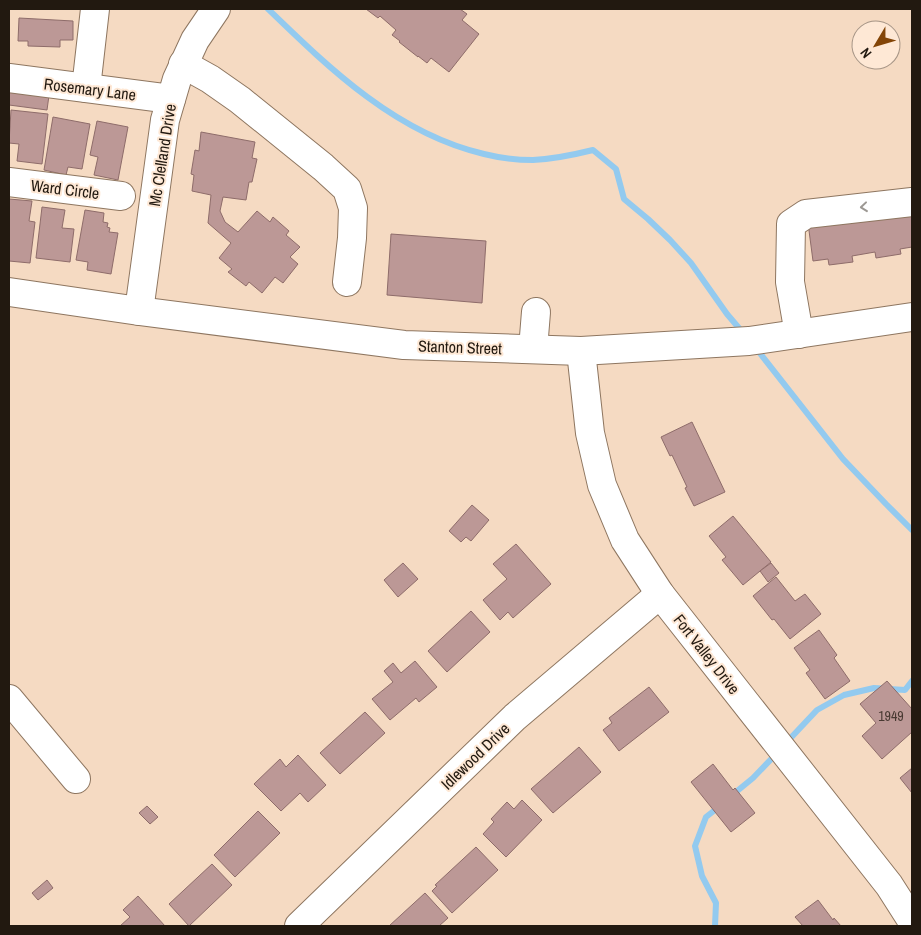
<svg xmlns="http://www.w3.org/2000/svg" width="921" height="935" font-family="'Archivo Narrow',sans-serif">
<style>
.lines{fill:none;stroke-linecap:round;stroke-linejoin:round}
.stream{stroke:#93caef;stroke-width:6}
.building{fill:#bc9896;stroke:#8e6c6a}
.minor-casing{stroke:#8e7660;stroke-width:30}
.minor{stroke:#fff;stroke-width:28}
.oneway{stroke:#9c9893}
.labels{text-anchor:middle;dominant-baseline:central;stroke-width:4;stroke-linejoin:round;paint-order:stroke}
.number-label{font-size:14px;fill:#483932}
.street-label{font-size:16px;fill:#221910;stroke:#fee8d5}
</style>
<rect width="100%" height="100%" fill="#f5dac2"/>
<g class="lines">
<g class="stream">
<path d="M268,9C330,69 397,134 484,154C500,158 516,160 533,160C553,159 573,155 593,150L616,169L624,199L648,219L670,240L691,263L727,314L744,334"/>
<path d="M755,347L843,459L886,504L912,530"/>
<path d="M785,744L817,710L844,695L874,688L905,690L912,681"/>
<path d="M731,796L753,778L777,753"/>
<path d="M715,926L716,903L702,876L695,846L706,817L720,806"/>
</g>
</g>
<g class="building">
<path d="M366,9H460L467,14L462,20L479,34L449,72L431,58L427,63L418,56V57L399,42L400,41L392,35L396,30L380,16L378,18Z"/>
<path d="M19,18L73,21V40H60V47L28,46V41H18Z"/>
<path d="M9,83L50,88L47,110L9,105Z"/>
<path d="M11,110L48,114L42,164L17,161L19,144L9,143Z"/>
<path d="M53,117L90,124L82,169L68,167L66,175L44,170Z"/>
<path d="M97,121L128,127L118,180L94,175L98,157L90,155Z"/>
<path d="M201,132L255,142L252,158L257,159L252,182H249L246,200L223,197L220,211L225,222L238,232L257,211L270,222L273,217L289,231L286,235L300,247L290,257L298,264L283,283L275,277L262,293L249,282L246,286L228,272L232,269L219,258L231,243L208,223L211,195L192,191L194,175L191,174L195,150L199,151Z"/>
<path d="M9,199L32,201L29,221L35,222L30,263L9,261Z"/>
<path d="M42,207L65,210L62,228L74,229L70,262L36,258Z"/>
<path d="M912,207V247L900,249L901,254L876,258L875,252L852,256L853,262L829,265L828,259L813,261L808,223Z"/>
<path d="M85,210L104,213L103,222L108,223L107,227L110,228L109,232L118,233L111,274L87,270L88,262L76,260Z"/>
<path d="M391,234L486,241L482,303L387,295Z"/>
<path d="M692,422L725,492L694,506L685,488L687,487L672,455L670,456L661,437Z"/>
<path d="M472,505L489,520L471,541L466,537L461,542L449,531Z"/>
<path d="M733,516L771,562L743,585L722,560L726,557L709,536Z"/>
<path d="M516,544L551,584L513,618L508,612L500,620L483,600L507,579L493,564Z"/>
<path d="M403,563L418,579L398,597L384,580Z"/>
<path d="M771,563L779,573L768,582L760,571Z"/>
<path d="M776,577L795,601L805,594L821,614L790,639L774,619L772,620L753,596Z"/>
<path d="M471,611L490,632L447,672L428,651Z"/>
<path d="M819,630L837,655L834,658L850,681L825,699L806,673L810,670L794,648Z"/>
<path d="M415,661L437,687L419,702L416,698L390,720L372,699L393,682L384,671L393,663L401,673Z"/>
<path d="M887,681L912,709V732L882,759L862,736L876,723L860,704Z"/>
<path d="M649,687L669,712L619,751L603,730L612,723L609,718Z"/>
<path d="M365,712L385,733L340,774L320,753Z"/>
<path d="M579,747L601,772L553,813L531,789Z"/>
<path d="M298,755L326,785L308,802L300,793L281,811L254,784L280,759L286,767Z"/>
<path d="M713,764L733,790L735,788L755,813L731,832L691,782Z"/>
<path d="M912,768V793L900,778Z"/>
<path d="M522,800L542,820L506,857L483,834L494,822L491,819L507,802L514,809Z"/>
<path d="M147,806L158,817L150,824L139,813Z"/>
<path d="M258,811L280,833L235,877L214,855Z"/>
<path d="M476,847L498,870L452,913L432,891L437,886L435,885Z"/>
<path d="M212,864L232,885L189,926L169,904Z"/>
<path d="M47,880L53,888L38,900L32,893Z"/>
<path d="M425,893L448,918L439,926H389Z"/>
<path d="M138,896L165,926H120L130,917L123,910Z"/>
<path d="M818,900L833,920L834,918L841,926H803L795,917Z"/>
</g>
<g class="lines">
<g class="minor-casing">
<g id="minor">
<path d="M183,64L210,79L240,100L323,167L347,189L353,208L352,238L347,282"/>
<path d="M9,78L171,99"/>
<path d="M86,88L95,9"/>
<path d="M9,182L121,196"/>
<path d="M9,292L139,311L404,345L581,351L749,341L912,317"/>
<path d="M139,311L165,120L177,79L195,40L216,9"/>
<path d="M799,334L790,282L791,224L806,214L912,202"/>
<path d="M533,349L536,312"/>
<path d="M581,351L590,433L602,485L625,540L660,594L889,885L912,921"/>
<path d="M9,699L76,779"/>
<path d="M299,926L515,717L660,594"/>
</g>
</g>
<use href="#minor" class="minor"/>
</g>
<defs><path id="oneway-chevron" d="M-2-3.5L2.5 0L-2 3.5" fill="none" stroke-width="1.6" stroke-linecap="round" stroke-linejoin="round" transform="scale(1.25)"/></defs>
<use class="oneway" href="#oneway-chevron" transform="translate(864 207) rotate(174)"/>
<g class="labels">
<g class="number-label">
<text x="891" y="716">1949</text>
</g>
<g class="street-label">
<text transform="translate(90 89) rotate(7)">Rosemary Lane</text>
<text transform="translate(162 155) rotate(-81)">Mc Clelland Drive</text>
<text transform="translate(65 189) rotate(7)">Ward Circle</text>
<text transform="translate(460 347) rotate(2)">Stanton Street</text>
<text transform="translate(707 654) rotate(52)">Fort Valley Drive</text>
<text transform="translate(475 756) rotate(-44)">Idlewood Drive</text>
</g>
</g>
<rect width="921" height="935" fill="none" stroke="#221910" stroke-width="20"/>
<g transform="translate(876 45) rotate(232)"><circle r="24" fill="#fee8d5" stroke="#a69586"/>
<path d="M0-4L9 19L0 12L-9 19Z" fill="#834507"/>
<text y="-8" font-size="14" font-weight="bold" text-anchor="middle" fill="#221910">N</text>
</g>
</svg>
